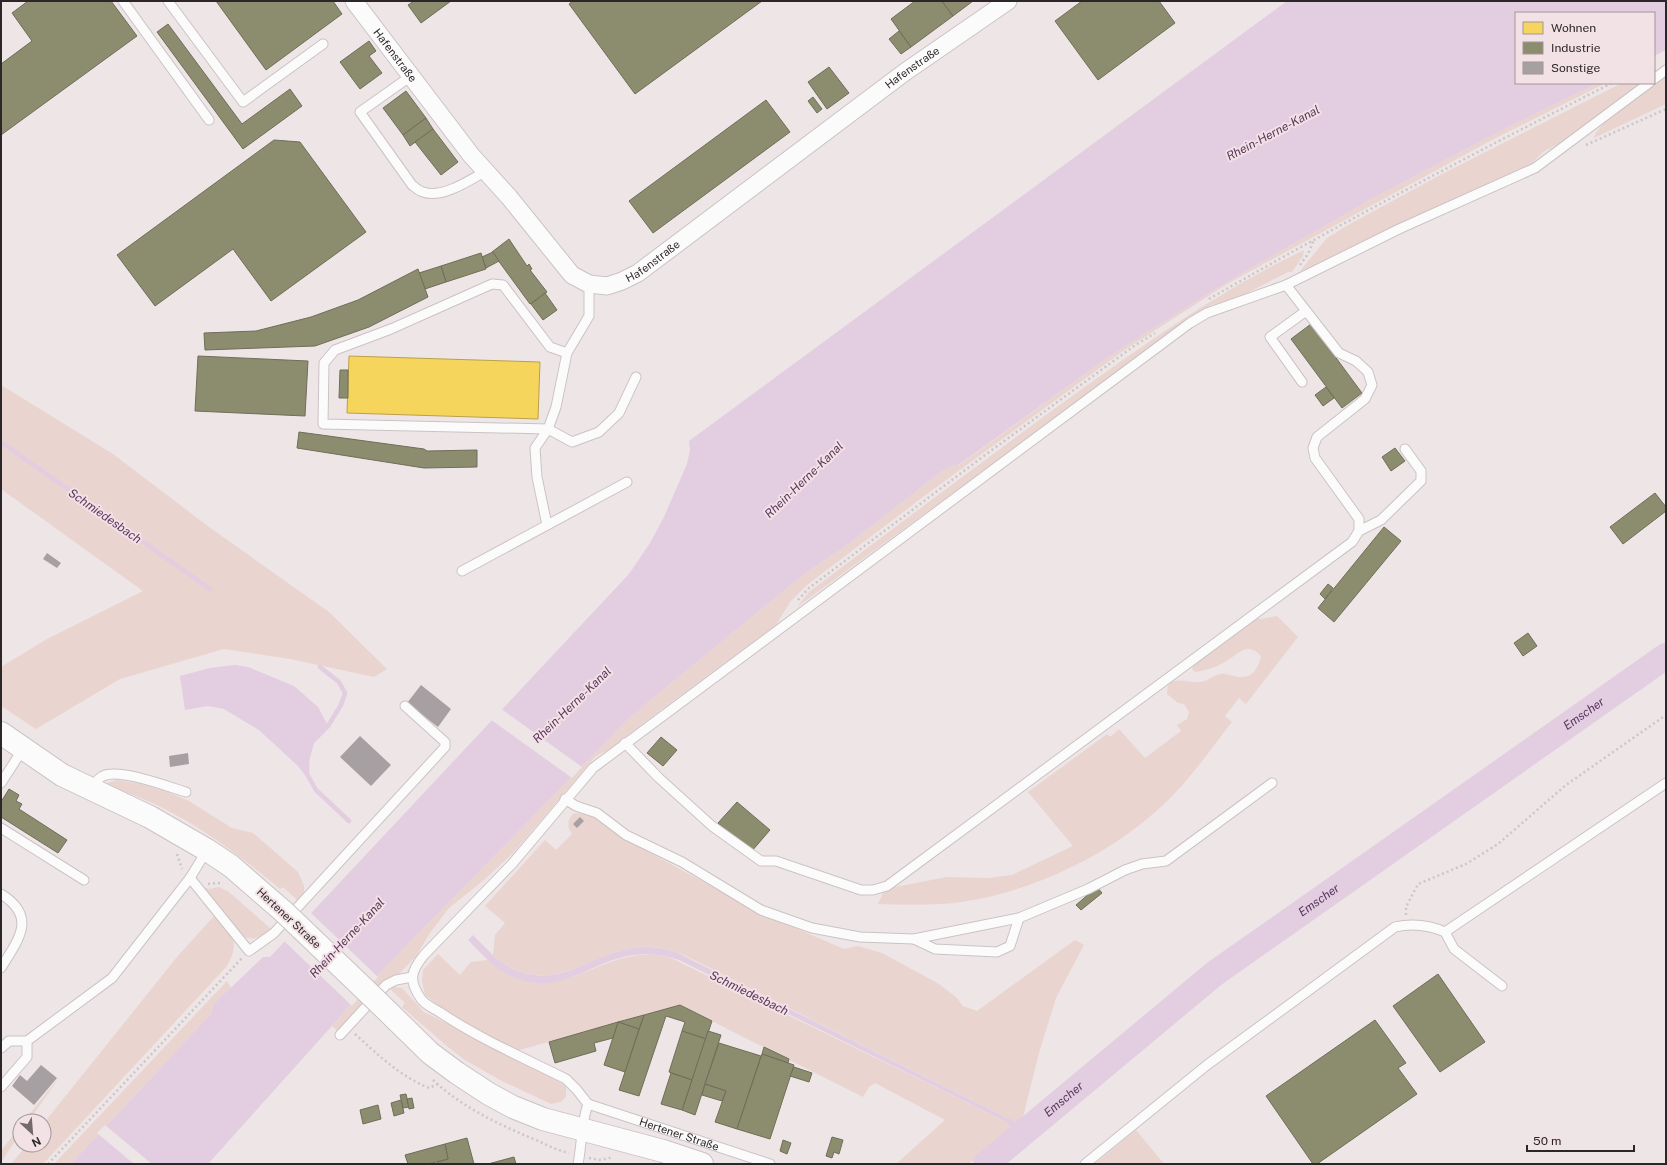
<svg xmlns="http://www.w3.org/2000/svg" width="1667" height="1165" font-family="'Public Sans',sans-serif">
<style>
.green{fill:#e9d4cf}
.water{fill:#e2cde1}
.pier{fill:#eee5e7}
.homes{fill:#f6d55c;stroke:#baa04c}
.industry{fill:#8c8c6e;stroke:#706d59}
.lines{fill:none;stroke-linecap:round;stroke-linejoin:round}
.stream{stroke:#e2cde1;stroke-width:4.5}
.river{stroke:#e2cde1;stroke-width:26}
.building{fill:#a7a0a3}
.service-casing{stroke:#cac3c4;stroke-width:11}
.minor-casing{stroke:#cac3c4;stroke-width:19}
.secondary-casing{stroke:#cac3c4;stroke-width:24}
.path{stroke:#c9c7c7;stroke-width:2.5;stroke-dasharray:2 3;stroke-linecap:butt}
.service{stroke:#fcfbfb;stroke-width:9}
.minor{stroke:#fcfbfb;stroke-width:17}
.secondary{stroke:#fcfbfb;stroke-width:22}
.secondary-bridge-casing{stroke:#cac3c4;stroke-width:24;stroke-linecap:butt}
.secondary-bridge{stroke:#fcfbfb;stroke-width:22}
.labels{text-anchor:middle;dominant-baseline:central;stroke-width:4;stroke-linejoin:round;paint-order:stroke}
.street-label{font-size:11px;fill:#2d2628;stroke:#f2e1e5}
.water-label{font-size:12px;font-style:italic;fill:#5b365d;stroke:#f2e1e5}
</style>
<rect width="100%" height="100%" fill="#eee5e7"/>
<g class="green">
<path d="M1666,75V104L1594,138C1597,122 1652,86 1666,75Z"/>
<path d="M1598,83H1606L1492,140L1227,284L1123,351L927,494L807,585L790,602L776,625L662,709L609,749L595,757L513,853L484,880L449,908L430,933L416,956L399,974L383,982L339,1032L332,1026L374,979L631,716L804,574L847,545L942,471L953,465L958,466L1111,355L1225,283L1373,198L1508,127Z"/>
<path d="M1622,83H1643L1567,139L1543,152L1528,167L1310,268L1300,271L1327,238L1348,225L1444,173Z"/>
<path d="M1304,250L1303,256L1292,272H1288L1239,297L1211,305L1204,309L797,607L809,592C891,530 974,468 1057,407C1136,350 1216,292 1304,250Z"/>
<path d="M1,385L113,454L209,527L329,612L387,669L374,677L290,659L224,649L120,679L36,729L1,706V667L47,639L143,591L1,489Z"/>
<path d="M1277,616L1298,637L1246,704L1239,698L1225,716L1232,722C1210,750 1189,781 1162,806C1105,859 1020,898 942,904C920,905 899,905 878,904L883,893L895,887L947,877L988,878L1012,875L1073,846L1028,792L1107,734L1110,737L1119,729L1145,758L1181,731L1177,725L1187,719L1189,712L1184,704L1178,703L1167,694C1167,672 1187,684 1201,682C1208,681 1214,675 1221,674C1228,673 1235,678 1242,677C1254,677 1259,666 1261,656C1248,642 1240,652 1228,660C1219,666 1205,671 1195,672L1192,669L1193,665L1256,618L1261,619Z"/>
<path d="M117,780L141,784L168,792L189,801L232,828L253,833L298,872L304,886V894L298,901L283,887L280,889C243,858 206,830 163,808C146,799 127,793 109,786L107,783Z"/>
<path d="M576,813L591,815L625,839L760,913L844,949L858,946L882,953L939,984L957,998L963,1006L977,1011L1075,940L1084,945L1056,998L1039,1053L1023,1117L1017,1123L686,956C669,949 651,944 632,948C593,955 557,988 516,970C508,966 499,961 493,955L495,935L505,923L485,906L545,840L556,850L572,834C567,827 567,820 573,814Z"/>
<path d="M203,887L209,889L219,887L229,892L272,930C262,936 255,941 244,937L204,890Z"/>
<path d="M215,915C232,936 241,940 227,966L43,1164H11L27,1145H44V1123L177,957Z"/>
<path d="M438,954L460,975L471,962L488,960C558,1021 600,938 671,958L1007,1122L1011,1128L969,1164H896L945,1120L875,1083L869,1087L863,1097L680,1005L516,1051L447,1012L425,995L422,981L423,970Z"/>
<path d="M227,981L231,988L213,1005L211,1014L71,1164H54Z"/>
<path d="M395,987L402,988L424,1012L453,1026L561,1083L566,1087V1097L561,1102L551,1104L500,1080L465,1060L448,1047L402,1007L405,1003L390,989Z"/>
<path d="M60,1076L29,1121H24Z"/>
<path d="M20,1126V1134L1,1162V1151Z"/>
<path d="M1136,1130L1164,1164H1095Z"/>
</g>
<g class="water">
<path d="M1287,1H1666V50L1654,56V13H1516V83H1598L1508,127L1373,198L1225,283L1111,355L957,466L953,465L942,471L847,545L804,574L631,716L374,979L208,1164H71L211,1014L213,1005L263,957H270L629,574L650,543L664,517L687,464L690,450L689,441Z"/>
<path d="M235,665L248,667L294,686L318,707L328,726L312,742L307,760V774L316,790L298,766L259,730L224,709L208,706L185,710L180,676L210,668Z"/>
<path d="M473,935C484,946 495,959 508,966C555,993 588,955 633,948C648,945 662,948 676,952L1017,1123L1011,1128L1007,1122L679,960C664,955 649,953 634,955C587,961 557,1002 505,973C491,965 480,952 468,940Z"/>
</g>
<g class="pier">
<path d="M500,708L582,767L572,778L490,719Z"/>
<path d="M310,912L378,977L352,1006L283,940Z"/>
<path d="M105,1125L152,1164H134L97,1133Z"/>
</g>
<path class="homes" d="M349,356L540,362L538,419L347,413Z"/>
<g class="industry">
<path d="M28,1H111L137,36L1,135V64L32,41L12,13Z"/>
<path d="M216,1H333L342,14L266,70Z"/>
<path d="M414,1H451L421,23L408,5Z"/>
<path d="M573,1H762L635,94L569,4Z"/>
<path d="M915,1H942L953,16L911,47L891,19Z"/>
<path d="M942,1H973L953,16Z"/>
<path d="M1082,1H1159L1175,23L1098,80L1055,21Z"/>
<path d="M168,24L242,124L290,89L302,106L243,149L157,32Z"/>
<path d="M899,31L911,47L901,54L889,39Z"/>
<path d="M369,41L376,51L369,56L382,73L360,89L340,62Z"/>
<path d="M829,67L849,93L827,109L808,82Z"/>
<path d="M406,91L426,118L403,135L383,108Z"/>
<path d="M813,97L822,109L817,113L808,101Z"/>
<path d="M766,100L790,132L653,233L629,201Z"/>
<path d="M426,118L433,129L410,146L403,135Z"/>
<path d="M433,129L458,162L441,175L415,142Z"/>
<path d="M274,140L300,142L366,232L271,301L233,249L155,306L117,255Z"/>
<path d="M509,239L527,266L529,264L532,269L530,270L547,292L530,304L492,252Z"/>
<path d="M493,252L499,261L486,268L482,257Z"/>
<path d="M481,253L486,269L446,282L441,266Z"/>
<path d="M441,266L446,282L425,289L419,273Z"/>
<path d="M418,269L428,297L369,327L315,346L205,350L204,333L256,331L311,317L358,300Z"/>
<path d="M545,293L557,310L543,320L531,304Z"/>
<path d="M1311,324L1362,393L1342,408L1291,339Z"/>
<path d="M198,356L308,361L305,416L195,411Z"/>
<path d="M340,370H348V398H339Z"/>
<path d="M1326,387L1334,398L1323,406L1315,395Z"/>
<path d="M299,432L424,449L427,451L477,450V467L424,468L297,448Z"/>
<path d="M1395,448L1405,461L1391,471L1382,457Z"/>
<path d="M1655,493L1666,507V511L1623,544L1610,527Z"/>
<path d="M1384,527L1401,541L1334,622L1318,608Z"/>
<path d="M1328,584L1333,588L1325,599L1320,594Z"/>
<path d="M1528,633L1537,646L1523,656L1514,643Z"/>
<path d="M661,737L677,750L663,766L647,753Z"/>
<path d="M9,789L19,795L16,801L22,804L19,809L67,840L58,853L1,817V802Z"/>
<path d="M737,802L770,830L751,852L718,823Z"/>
<path d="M1097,887L1102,893L1081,910L1076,905Z"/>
<path d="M1438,974L1485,1042L1440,1072L1393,1006Z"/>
<path d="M680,1005L712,1021L706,1039L682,1031L685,1022L666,1016L639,1096L619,1090L644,1015Z"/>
<path d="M644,1015L639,1029L618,1022Z"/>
<path d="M1375,1020L1406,1063L1398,1068L1417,1094L1317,1164H1313L1266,1096Z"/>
<path d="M618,1022L639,1029L625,1072L604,1065Z"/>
<path d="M618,1022L613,1038L594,1043L596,1051L555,1063L549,1042Z"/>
<path d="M682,1031L706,1039L692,1080L669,1072Z"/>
<path d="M708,1031L721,1035L695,1115L682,1110Z"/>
<path d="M719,1043L761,1056L737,1129L715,1122L726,1091L705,1084Z"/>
<path d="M764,1047L789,1059L788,1063L762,1054Z"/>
<path d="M762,1054L794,1065L770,1139L737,1129Z"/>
<path d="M794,1067L812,1073L809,1082L790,1076Z"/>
<path d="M671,1073L692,1080L682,1110L661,1104Z"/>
<path d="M705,1084L726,1091L722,1101L702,1095Z"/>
<path d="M406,1094L409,1107L403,1108L400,1095Z"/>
<path d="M412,1098L414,1108L409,1109L407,1099Z"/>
<path d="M401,1100L404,1113L394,1116L391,1103Z"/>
<path d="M378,1105L381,1119L363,1124L360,1110Z"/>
<path d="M832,1137L843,1140L839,1154L834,1152L832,1158L826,1156Z"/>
<path d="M467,1138L474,1164H437V1162L448,1159L445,1144Z"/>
<path d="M783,1140L791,1143L787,1154L780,1151Z"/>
<path d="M445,1144L448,1159L428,1164H408L405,1155Z"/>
<path d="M514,1157L516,1164H488Z"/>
</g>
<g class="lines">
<g class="stream">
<path d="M1,442L210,589"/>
<path d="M320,667L339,682L345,693L341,705L328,726L312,742L307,760V774L316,790L349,821"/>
<path d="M1010,1121L1021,1134"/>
</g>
<path class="river" id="s1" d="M986,1164L1214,974L1666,656"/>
</g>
<g class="building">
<path d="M47,553L61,563L57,568L43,559Z"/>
<path d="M421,685L451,709L438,727L407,703Z"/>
<path d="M360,736L391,765L371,786L340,757Z"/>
<path d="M188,753L189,764L170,767L169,756Z"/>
<path d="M580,817L584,821L577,828L573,824Z"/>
<path d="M41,1065L57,1078L34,1105L12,1086L20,1075L27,1081Z"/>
</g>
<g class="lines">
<g class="service-casing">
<g id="service">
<path d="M123,1L209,120"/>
<path d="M168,1L243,102L323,44"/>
<path d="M411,76L360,112L412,185C416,188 419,191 423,192C442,199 470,180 486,171"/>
<path d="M1654,79L1666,70"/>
<path d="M567,353L550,347L503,285L492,284L391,329L335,350L324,363L323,424L548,429L572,442L599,432L619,413L636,377"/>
<path d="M1302,382L1270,337L1306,311"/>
<path d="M547,525L537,477L535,448L548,429L556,407L567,353L589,316V284"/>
<path d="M1359,531L1381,520L1421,481V471L1405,449"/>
<path d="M462,571L627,482"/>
<path d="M625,743L659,778L712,826L761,861H776L861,890H873L887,886L1352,542L1359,531V519L1315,458L1313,448L1317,437L1365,399L1372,385L1368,372L1356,361L1339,353L1286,285"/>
<path d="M1,783L23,749"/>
<path d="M90,789C94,784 98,778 103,776C120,768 168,787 186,792"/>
<path d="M565,799L576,806L597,813L626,835L682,862L761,910L812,928L860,937L914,939L1019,918L1088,889L1125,870L1142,864L1166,861L1272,783"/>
<path d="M1,828L84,880"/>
<path d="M190,878L249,951L274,933L445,747V742L405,706"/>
<path d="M1,894C38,917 18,940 1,968"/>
<path d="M1445,932L1454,949L1502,986"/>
<path d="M914,939L935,949L997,952L1010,946L1019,918"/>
<path d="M340,1035L386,985L396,980L412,977"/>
<path d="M1,1048L9,1041H27L112,978L190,878L207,850"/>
<path d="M1,1087L27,1057V1041"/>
<path id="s2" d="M588,1104L770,1164"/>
<path d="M578,1164C582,1144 581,1123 588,1104L577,1090L566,1079C524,1058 480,1039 441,1013C435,1009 425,1005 421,999C408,980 411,971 424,955L512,864L593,768L1190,323L1207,313L1286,285L1399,229L1535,168L1649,83"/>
<path d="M1085,1164L1207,1065L1395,927C1413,923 1429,925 1445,932L1666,783"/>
</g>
</g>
<g class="minor-casing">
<g id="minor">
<path id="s3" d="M354,1L471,155L509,197L572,275L589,284L607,286L622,281L638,273L905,72L1008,1"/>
</g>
</g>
<g class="secondary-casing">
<g id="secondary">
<path d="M1,733L62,775L150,817L207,850L231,866L284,912"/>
<path d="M379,1003L430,1053L457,1073L489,1094L513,1107L543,1119L663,1151L702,1164"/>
</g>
</g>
<g class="path">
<path d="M1586,145L1666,109"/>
<path d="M1300,265L1308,254L1314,239"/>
<path d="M1209,299C1341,223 1476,152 1612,83"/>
<path d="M798,600L809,588L981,458L1134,346L1155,333"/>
<path d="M177,854L182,869"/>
<path d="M208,884L218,883L223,884"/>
<path d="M1406,915V907L1418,884L1466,864L1498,844L1566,785L1666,715"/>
<path d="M355,1034C378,1055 400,1076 429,1088L438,1084"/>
<path d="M433,1080C462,1107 496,1123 531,1138C544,1143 555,1150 569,1153"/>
<path d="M589,1158L601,1160L613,1157"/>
<path d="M48,1164L242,958"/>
</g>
<use href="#service" class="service"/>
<use href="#minor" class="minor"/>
<use href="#secondary" class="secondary"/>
<g class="secondary-bridge-casing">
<path id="secondary-bridge" d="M284,912L379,1003"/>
</g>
<use href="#secondary-bridge" class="secondary-bridge"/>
</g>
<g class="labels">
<g class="street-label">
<text stroke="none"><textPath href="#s3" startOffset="68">Hafenstraße</textPath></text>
<text stroke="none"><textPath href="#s3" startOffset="764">Hafenstraße</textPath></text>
<text stroke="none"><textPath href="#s3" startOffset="440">Hafenstraße</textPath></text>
<text transform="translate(289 918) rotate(43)">Hertener Straße</text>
<text stroke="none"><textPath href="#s2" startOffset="96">Hertener Straße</textPath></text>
</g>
<g class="water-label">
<text transform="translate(1273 133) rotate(-28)">Rhein-Herne-Kanal</text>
<text transform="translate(804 480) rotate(-44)">Rhein-Herne-Kanal</text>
<text transform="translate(105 516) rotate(35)">Schmiedesbach</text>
<text transform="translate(572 705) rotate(-44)">Rhein-Herne-Kanal</text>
<text stroke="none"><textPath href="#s1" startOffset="749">Emscher</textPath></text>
<text stroke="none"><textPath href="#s1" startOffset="425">Emscher</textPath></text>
<text transform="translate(347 938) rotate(-47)">Rhein-Herne-Kanal</text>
<text transform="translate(749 993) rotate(26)">Schmiedesbach</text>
<text stroke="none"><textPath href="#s1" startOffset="101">Emscher</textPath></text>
</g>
</g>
<rect width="1667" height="1165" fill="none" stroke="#2d2628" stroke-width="4"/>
<rect x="1515" y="12" width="140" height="72" fill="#f2e1e5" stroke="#a39699"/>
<rect x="1523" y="22" width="20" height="12" fill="#f6d55c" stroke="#a39699"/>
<text x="1551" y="32" font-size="12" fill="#2d2628">Wohnen</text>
<rect x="1523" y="42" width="20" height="12" fill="#8c8c6e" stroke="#a39699"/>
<text x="1551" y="52" font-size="12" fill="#2d2628">Industrie</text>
<rect x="1523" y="62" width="20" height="12" fill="#a7a0a3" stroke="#a39699"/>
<text x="1551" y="72" font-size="12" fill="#2d2628">Sonstige</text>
<g transform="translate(32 1133) rotate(154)"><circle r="19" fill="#f2e1e5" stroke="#a39699"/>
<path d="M0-3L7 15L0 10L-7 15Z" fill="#71696b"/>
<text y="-6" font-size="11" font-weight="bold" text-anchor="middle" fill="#2d2628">N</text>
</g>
<path d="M1527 1145v6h107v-6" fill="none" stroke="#2d2628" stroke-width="2"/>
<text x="1533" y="1145" font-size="12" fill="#2d2628" stroke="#f2e1e5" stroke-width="3" paint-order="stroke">50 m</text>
</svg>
